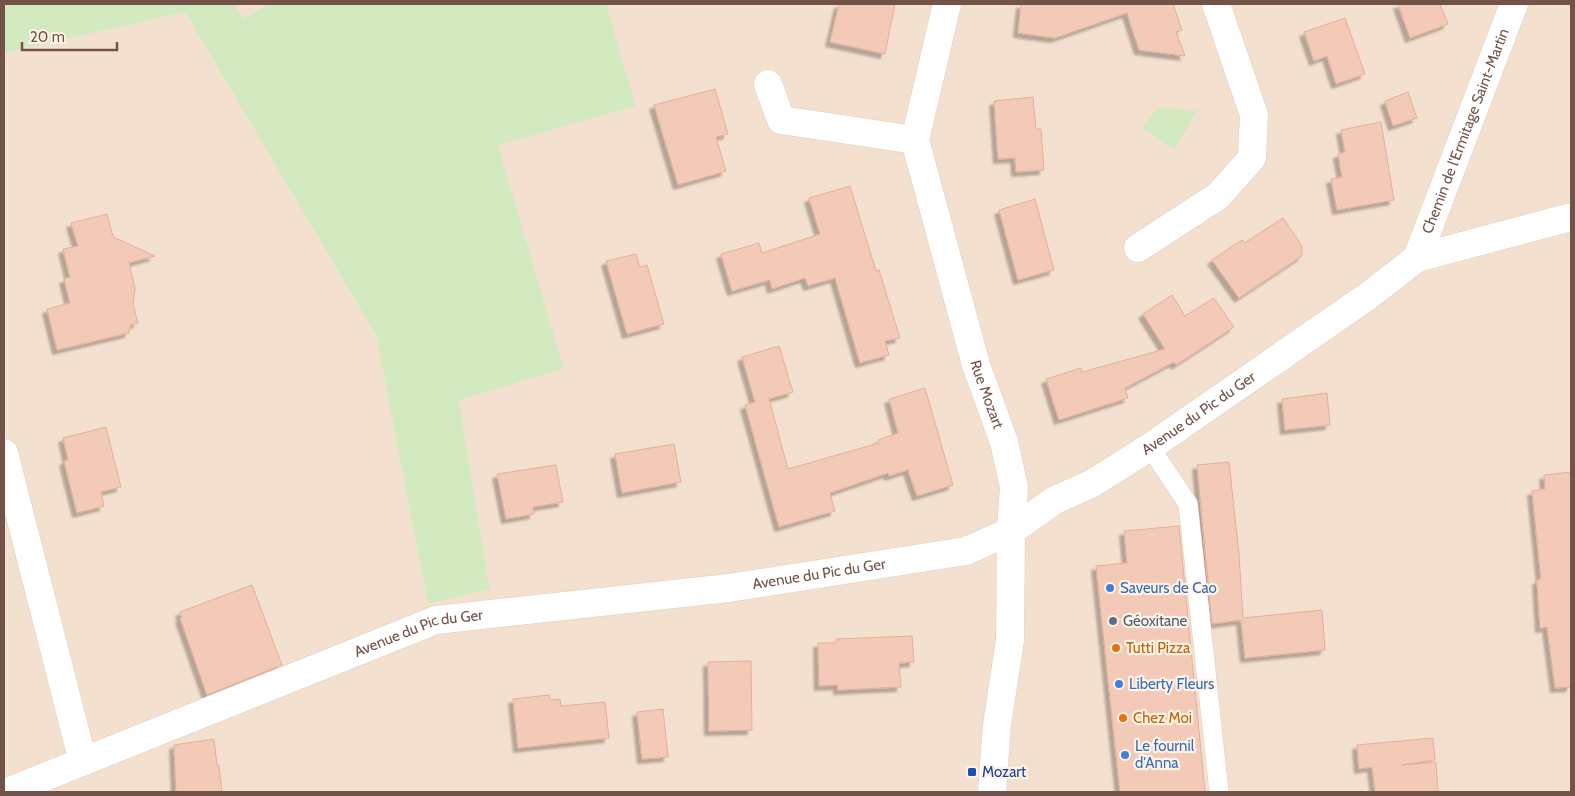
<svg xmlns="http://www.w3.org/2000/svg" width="1575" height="796" font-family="Cabin,sans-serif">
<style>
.residential{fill:#f4e0ce}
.green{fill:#d3e9bf}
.building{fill:#f2cab7;stroke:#e5af98;filter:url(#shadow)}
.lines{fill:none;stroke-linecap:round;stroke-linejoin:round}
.service-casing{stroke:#e2ccbf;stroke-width:20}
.minor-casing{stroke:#e2ccbf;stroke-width:29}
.service{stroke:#fff;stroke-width:19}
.minor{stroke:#fff;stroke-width:28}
.shop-dot{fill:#3f7fe0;stroke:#fff3e6;stroke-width:2}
.service-dot{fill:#5c6f8a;stroke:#fff3e6;stroke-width:2}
.food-dot{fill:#e8710a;stroke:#fff3e6;stroke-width:2}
.transit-dot{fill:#1a4fb4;stroke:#fff3e6;stroke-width:2}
.labels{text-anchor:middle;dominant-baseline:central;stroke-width:4.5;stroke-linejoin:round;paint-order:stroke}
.street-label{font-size:15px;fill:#735347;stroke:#fff3e6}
.shop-label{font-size:15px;fill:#366cbe;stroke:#fff3e6;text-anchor:start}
.service-label{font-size:15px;fill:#4e5e75;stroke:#fff3e6;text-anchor:start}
.food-label{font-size:15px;fill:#c56008;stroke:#fff3e6;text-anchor:start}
.transit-label{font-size:15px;fill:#164399;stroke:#fff3e6;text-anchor:start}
</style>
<defs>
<filter id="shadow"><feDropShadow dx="-4.5" dy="4.5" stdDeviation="1" flood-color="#0004"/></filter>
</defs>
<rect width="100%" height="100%" fill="#fcefe0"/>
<g class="residential">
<path d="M235,4H270L243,18Z"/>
<path d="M606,4H1571V792H4V53L185,12L376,335L428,604L490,589L459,400L564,369L498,145L636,106Z"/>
</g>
<g class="green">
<path d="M4,4H235L243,18L270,4H606L636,106L498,145L564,369L459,400L490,589L428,604L376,335L185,12L4,53Z"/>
<path d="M1158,107L1197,111L1174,150L1143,128Z"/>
</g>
<g class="building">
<path d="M839,4H895L885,54L830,42Z"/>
<path d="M1021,4H1173L1182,30L1176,32L1185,56L1139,50L1127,13L1055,38L1018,33Z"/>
<path d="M1398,4H1440L1448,24L1410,38Z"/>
<path d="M1345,18L1365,74L1336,84L1327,56L1314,61L1304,32Z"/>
<path d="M715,89L728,134L716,137L726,171L678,185L654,105Z"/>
<path d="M1408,92L1417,118L1393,126L1385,101Z"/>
<path d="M1033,97L1036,129H1041L1044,170L1016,172L1015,158L998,159L994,101Z"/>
<path d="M1381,122L1394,200L1337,210L1331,179L1342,177L1338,154L1345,152L1341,130Z"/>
<path d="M850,186L876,271L879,270L900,338L885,341L889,355L860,363L835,278L808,286L805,278L772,289L770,280L732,291L721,254L759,243L762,253L820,234L809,198Z"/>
<path d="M1035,199L1054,270L1018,280L999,210Z"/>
<path d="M107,214L113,237L155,256L129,263L135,288L133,304L138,323L130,325L129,333L57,350L47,309L70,303L64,279L70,277L63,249L78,246L71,223Z"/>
<path d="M1283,218L1302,246V256L1239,298L1212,260L1242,240L1245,243Z"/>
<path d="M636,254L640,267L647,265L664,324L627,334L606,261Z"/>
<path d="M1172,295L1185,316L1214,298L1234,327L1176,365L1174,362L1125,388L1128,398L1059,420L1046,379L1081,368L1082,372L1165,349L1143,314Z"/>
<path d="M779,346L793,392L769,399L788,469L879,443L878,440L898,433L889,399L925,388L953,485L917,496L908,470L889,476L888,473L830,493L835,511L779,527L745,405L755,402L742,357Z"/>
<path d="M1327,393L1330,425L1285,430L1282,399Z"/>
<path d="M106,427L121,487L101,492L104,506L77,513L64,461L68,460L63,438Z"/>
<path d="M674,444L681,482L622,493L615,454Z"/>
<path d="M1229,462L1239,554L1243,618L1322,610L1325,650L1245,658L1241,620L1212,624L1197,465Z"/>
<path d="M556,465L563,502L533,507L534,514L506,519L497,474Z"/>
<path d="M1571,472V687L1555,688L1547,627L1540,628L1537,580L1541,579L1532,491L1545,489L1544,475Z"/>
<path d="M1179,526L1205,792H1120L1096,566L1127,563L1124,531Z"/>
<path d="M252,585L282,665L207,695L180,618L182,617L180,612Z"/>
<path d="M912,636L914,662L899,663L901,687L838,690V685L819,686L818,643H836V639Z"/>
<path d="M751,661L752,730L709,731L708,662Z"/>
<path d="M549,695L550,700L560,699L561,706L605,702L609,738L518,748L513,699Z"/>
<path d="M663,709L668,757L642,759L637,712Z"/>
<path d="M1433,738L1435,760L1402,765L1436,762L1438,792H1375L1372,767L1359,769L1357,745Z"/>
<path d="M214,739L217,765H219L222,792H176L174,745Z"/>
</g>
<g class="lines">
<g class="service-casing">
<path id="service" d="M1150,447L1188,504L1219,792"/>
</g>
<g class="minor-casing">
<g id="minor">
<path id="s1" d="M947,4L915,140L976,365L1004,442L1014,487L1011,531L1010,640L997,725L992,792"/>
<path d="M768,84L781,120L915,140"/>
<path d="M1138,248L1218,196L1252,158L1254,115L1216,4"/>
<path id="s2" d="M1417,258L1514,4"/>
<path d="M4,453L83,762"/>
<path id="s3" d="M7,792L436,620L729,588L966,551L1011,531L1055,500L1091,484L1150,447L1368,296L1417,258L1571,217"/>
</g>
</g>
<use href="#service" class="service"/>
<use href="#minor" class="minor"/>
</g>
<g class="shop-dot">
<circle cx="1110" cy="588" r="5"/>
<circle cx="1119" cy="684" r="5"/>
<circle cx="1125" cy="755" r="5"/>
</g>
<circle class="service-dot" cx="1113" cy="621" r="5"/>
<g class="food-dot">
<circle cx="1116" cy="648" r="5"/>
<circle cx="1123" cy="718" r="5"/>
</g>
<rect class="transit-dot" x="967" y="767" width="10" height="10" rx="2.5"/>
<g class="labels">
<g class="street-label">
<text stroke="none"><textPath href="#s2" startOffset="136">Chemin de l'Ermitage Saint-Martin</textPath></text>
<text stroke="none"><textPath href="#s1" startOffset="404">Rue Mozart</textPath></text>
<text stroke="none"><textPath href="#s3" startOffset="1268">Avenue du Pic du Ger</textPath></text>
<text stroke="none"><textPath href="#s3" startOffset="848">Avenue du Pic du Ger</textPath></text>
<text stroke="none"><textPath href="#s3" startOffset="442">Avenue du Pic du Ger</textPath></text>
</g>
<g class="shop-label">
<text x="1120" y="588">Saveurs de Cao</text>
<text x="1129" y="684">Liberty Fleurs</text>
<text x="1135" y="746">Le fournil<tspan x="1135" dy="17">d'Anna</tspan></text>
</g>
<g class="service-label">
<text x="1123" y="621">Géoxitane</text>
</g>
<g class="food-label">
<text x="1126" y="648">Tutti Pizza</text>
<text x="1133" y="718">Chez Moi</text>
</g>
<g class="transit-label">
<text x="982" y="772">Mozart</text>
</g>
</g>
<rect width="1575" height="796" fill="none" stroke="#735347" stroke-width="10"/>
<path d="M22 42v8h95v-8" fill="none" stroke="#735347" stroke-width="2.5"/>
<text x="30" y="42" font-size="15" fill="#735347" stroke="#fff3e6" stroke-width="4" paint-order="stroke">20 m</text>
</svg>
